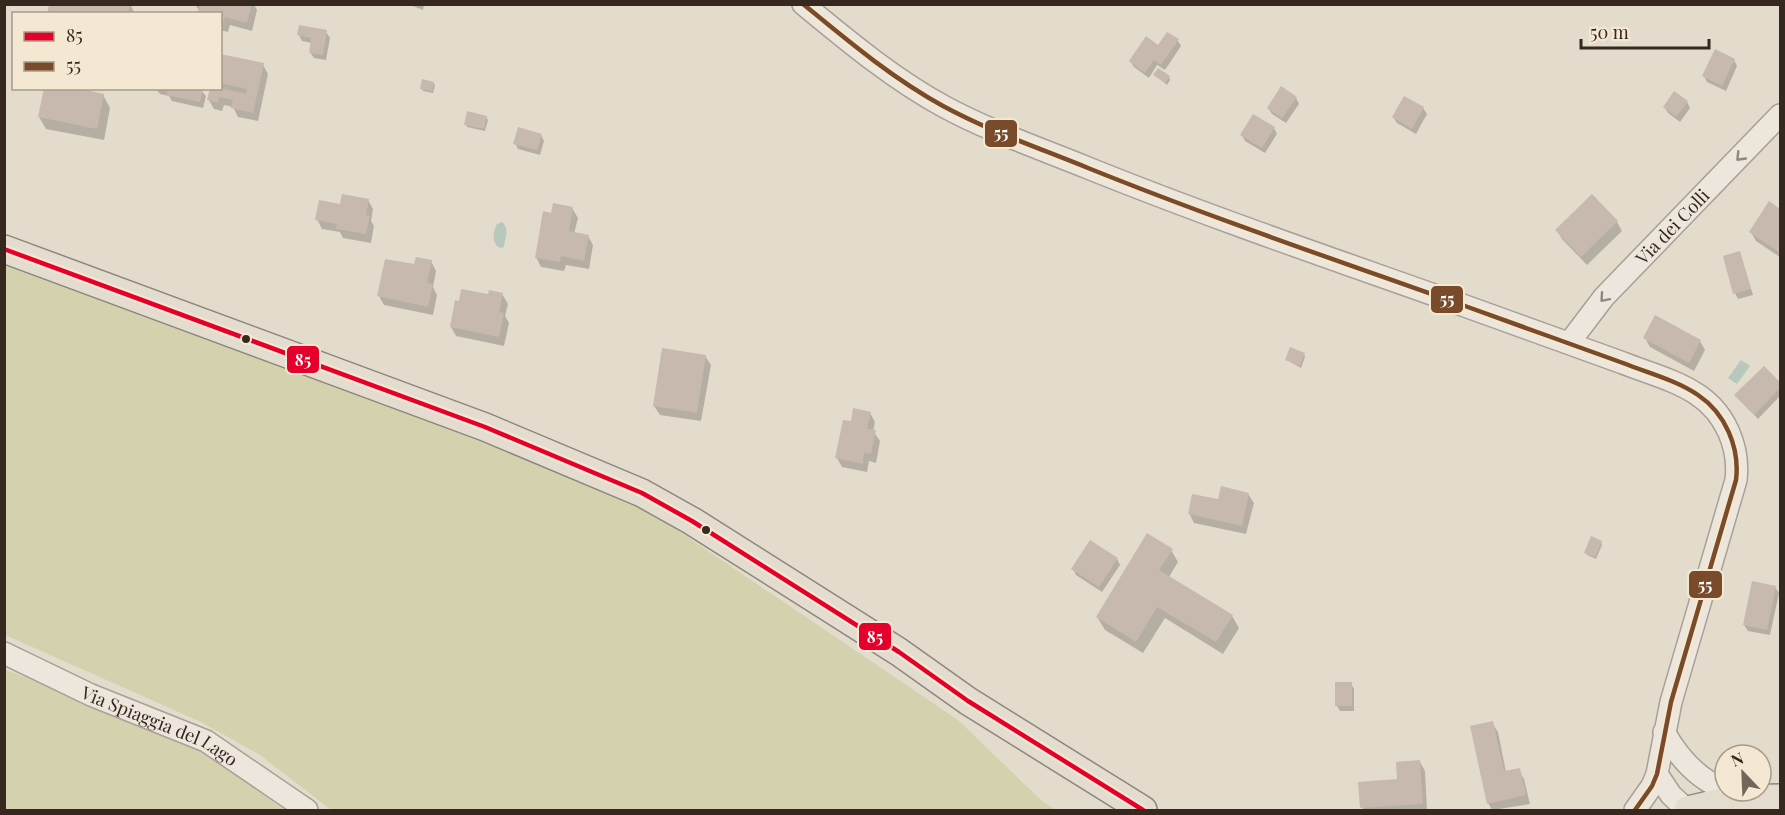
<svg xmlns="http://www.w3.org/2000/svg" width="1785" height="815" font-family="'Playfair Display',serif">
<style>
.green{fill:#d4d2ae}
.water{fill:#b8c8bd}
.shadow{fill:#0003}
.building{fill:#c7b9ad}
.lines{fill:none;stroke-linecap:round;stroke-linejoin:round}
.minor-casing{stroke:#a8a095;stroke-width:24}
.major-casing{stroke:#8e867c;stroke-width:30}
.minor{stroke:#ece6dd;stroke-width:21}
.major{stroke:#e3dccf;stroke-width:27}
.bus-1-casing{stroke:#f4e8d2;stroke-width:9}
.bus-2-casing{stroke:#f4e8d2;stroke-width:9}
.bus-1{stroke:#e4002b;stroke-width:4.5}
.bus-2{stroke:#7a4b2a;stroke-width:4.5}
.oneway{stroke:#91877e}
.bus-dot{fill:#36281e;stroke:#f4e8d2;stroke-width:2}
.labels{text-anchor:middle;dominant-baseline:central;stroke-width:6;stroke-linejoin:round;paint-order:stroke}
.street-label{font-size:18px;fill:#36281e;stroke:#f4e8d2}
.line-badge{stroke:#f4e8d2;stroke-width:2}
.badge-label{font-size:16px;text-anchor:middle;font-weight:bold;fill:#fff}
</style>
<rect width="100%" height="100%" fill="#e3dbcc"/>
<g class="green">
<path d="M4,261L362,390L639,504L958,720L1042,801L1056,810H331L260,755L201,722L5,635Z"/>
<path d="M4,669L158,729L205,751L284,810H5Z"/>
</g>
<g class="water">
<path d="M502,222C510,229 505,238 504,247L500,248C491,243 493,232 497,224Z"/>
<path d="M1741,360L1750,366L1737,384L1728,378Z"/>
</g>
<g class="shadow">
<path d="M130,4L135,14H49Z"/>
<path d="M195,4H254L257,10L252,31L230,25L228,32L220,30V14L198,9Z"/>
<path d="M408,4H424L423,10Z"/>
<path d="M326,32L330,38L326,60L314,58L310,52L312,43L302,41L299,35Z"/>
<path d="M1178,41L1181,46L1165,70L1157,65L1149,78L1134,67L1130,61L1159,47Z"/>
<path d="M220,56L263,65L268,74L258,121L238,117L233,107L224,105L222,111L214,109L209,100L211,89L210,88H220Z"/>
<path d="M1734,60L1737,66L1726,91L1707,82L1704,76Z"/>
<path d="M1155,75L1169,77L1170,80L1167,85Z"/>
<path d="M433,83L435,85L433,93L423,91L422,88Z"/>
<path d="M45,88H81V91L103,95L110,108L104,140L46,129L39,117Z"/>
<path d="M194,88L202,91L206,96L203,108L172,101L169,96L160,94L156,89Z"/>
<path d="M1296,98L1299,104L1286,123L1272,114L1268,108Z"/>
<path d="M1687,102L1690,108L1680,122L1668,113L1664,107Z"/>
<path d="M1423,108L1427,114L1416,134L1397,123L1393,117Z"/>
<path d="M486,117L488,120L485,131L467,127L466,125Z"/>
<path d="M1274,128L1277,134L1265,153L1245,141L1242,135Z"/>
<path d="M541,135L544,141L540,155L518,149L515,143Z"/>
<path d="M1592,196L1617,222L1622,231L1587,265L1562,239L1557,230Z"/>
<path d="M368,200L373,209L371,221L374,226L371,243L343,238L340,232L322,229L317,219L341,206Z"/>
<path d="M1769,203L1780,211V257L1756,241L1751,232Z"/>
<path d="M572,208L578,218L574,234L588,236L593,245L589,269L566,265L564,271L541,267L536,257L552,215Z"/>
<path d="M1740,253L1753,295L1738,299L1735,293Z"/>
<path d="M431,261L436,271L433,287L437,295L433,315L384,305L379,296L415,266Z"/>
<path d="M502,294L508,304L505,316L509,323L504,346L456,336L451,327L489,296Z"/>
<path d="M1645,338L1700,341L1705,350L1694,371L1650,347Z"/>
<path d="M1304,354L1305,357L1301,368L1287,360Z"/>
<path d="M705,356L711,365L701,421L660,415L654,406Z"/>
<path d="M1764,368L1780,384V396L1758,419L1736,396Z"/>
<path d="M870,413L875,422L873,431L880,441L876,463L869,461L867,472L842,467L837,458L852,423Z"/>
<path d="M1248,494L1254,503L1246,534L1194,523L1189,513Z"/>
<path d="M1601,542L1602,545L1596,559L1587,555L1585,552Z"/>
<path d="M1171,550L1178,562L1169,577L1232,616L1239,628L1223,654L1165,618L1143,653L1105,630L1097,617Z"/>
<path d="M1117,559L1120,565L1102,592L1076,575L1073,569Z"/>
<path d="M1775,587L1779,593L1770,635L1748,631L1744,625Z"/>
<path d="M1351,684L1354,689V711H1340L1337,706Z"/>
<path d="M1492,723L1498,732L1506,772L1519,770L1524,779L1530,804L1492,810L1488,803Z"/>
<path d="M1420,762L1425,771L1427,810H1363L1360,783L1399,780Z"/>
</g>
<g class="building">
<path d="M49,4H130L128,14H47Z"/>
<path d="M200,4H252L247,23L225,17L223,23L220,22V14H197Z"/>
<path d="M299,25L327,30L323,55L309,53L311,38L297,35Z"/>
<path d="M1167,32L1179,39L1161,65L1154,60L1145,73L1129,61L1146,36L1158,45Z"/>
<path d="M1715,49L1735,59L1722,86L1702,76Z"/>
<path d="M220,54L264,63L253,113L231,108L233,100L219,97L218,103L207,100L210,88H221L246,94L247,89L220,83Z"/>
<path d="M1158,68L1170,76L1165,83L1153,75Z"/>
<path d="M422,79L434,82L432,91L420,89Z"/>
<path d="M1281,86L1297,97L1282,118L1267,108Z"/>
<path d="M44,88H76L104,94L97,129L38,117Z"/>
<path d="M158,88H200L203,89L200,102L167,95L168,92Z"/>
<path d="M1674,91L1688,101L1676,117L1663,107Z"/>
<path d="M1404,96L1424,107L1412,129L1392,117Z"/>
<path d="M467,111L487,116L484,129L464,125Z"/>
<path d="M1253,114L1275,127L1262,148L1240,135Z"/>
<path d="M518,127L542,134L537,150L513,144Z"/>
<path d="M342,194L369,199L366,215L370,216L366,234L336,229L337,224L315,220L319,200L340,204Z"/>
<path d="M1592,194L1618,221L1581,257L1555,230Z"/>
<path d="M1769,201L1780,209L1779,252L1749,232Z"/>
<path d="M553,203L573,207L569,231L589,235L584,261L561,256L560,262L535,258L543,211L551,213Z"/>
<path d="M1740,251L1751,289L1733,294L1723,256Z"/>
<path d="M416,257L432,260L427,283L433,284L428,307L377,296L385,259L414,264Z"/>
<path d="M461,289L488,294L489,290L503,293L499,312L504,313L499,337L450,327L455,300L459,301Z"/>
<path d="M1655,315L1701,340L1689,363L1643,338Z"/>
<path d="M1290,347L1305,353L1300,366L1285,360Z"/>
<path d="M662,348L706,355L697,413L653,406Z"/>
<path d="M1764,366L1780,382V388L1754,415L1734,395Z"/>
<path d="M853,408L871,412L867,429L876,430L871,454L864,453L863,464L835,458L843,420L851,421Z"/>
<path d="M1221,486L1249,493L1242,526L1188,514L1192,494L1218,499Z"/>
<path d="M1147,533L1173,549L1159,570L1233,615L1216,642L1157,607L1136,642L1096,617Z"/>
<path d="M1591,536L1602,541L1595,557L1584,553Z"/>
<path d="M1090,540L1118,558L1099,587L1071,569Z"/>
<path d="M1752,581L1776,586L1767,630L1743,625Z"/>
<rect x="1335" y="682" width="17" height="24"/>
<path d="M1493,721L1504,771L1520,768L1526,795L1487,804L1470,726Z"/>
<path d="M1420,760L1423,804L1360,808L1358,782L1397,779L1396,762Z"/>
</g>
<g class="lines">
<g class="minor-casing">
<g id="minor">
<path d="M803,4C848,41 892,78 943,106C989,131 1039,148 1088,168C1212,218 1339,261 1465,306C1518,325 1570,344 1623,363C1648,373 1676,380 1698,395C1725,413 1740,447 1736,480L1671,702L1657,774L1652,786L1635,810"/>
<path id="s1" d="M1569,343L1604,297L1780,115"/>
<path id="s2" d="M4,653L91,695L206,741L307,810"/>
<path d="M1664,732C1678,756 1697,780 1725,789"/>
<path d="M1657,774L1671,795L1687,810"/>
</g>
</g>
<g class="major-casing">
<g id="major">
<path d="M4,249L485,427L642,493L692,521L899,652L968,701L1143,810"/>
<path d="M1688,810L1735,799L1780,798"/>
</g>
</g>
<use href="#minor" class="minor"/>
<use href="#major" class="major"/>
<g class="bus-1-casing">
<path id="bus-1" d="M4,249L485,427L642,493L692,521L899,652L968,701L1143,810"/>
</g>
<g class="bus-2-casing">
<path id="bus-2" d="M803,4C848,41 892,78 943,106C989,131 1039,148 1088,168C1212,218 1339,261 1465,306C1518,325 1570,344 1623,363C1648,373 1676,380 1698,395C1725,413 1740,447 1736,480L1671,702L1657,774L1652,786L1635,810"/>
</g>
<use href="#bus-1" class="bus-1"/>
<use href="#bus-2" class="bus-2"/>
</g>
<defs><path id="oneway-chevron" d="M-2-3.5L2.5 0L-2 3.5" fill="none" stroke-width="1.6" stroke-linecap="round" stroke-linejoin="round" transform="scale(1.5)"/></defs>
<g class="oneway">
<use href="#oneway-chevron" transform="translate(1740 157) rotate(134)"/>
<use href="#oneway-chevron" transform="translate(1604 298) rotate(131)"/>
</g>
<g class="bus-dot">
<circle cx="246" cy="339" r="5"/>
<circle cx="706" cy="530" r="5"/>
</g>
<g class="labels">
<g class="street-label">
<text stroke="none"><textPath href="#s1" startOffset="156">Via dei Colli</textPath></text>
<text stroke="none"><textPath href="#s2" startOffset="172">Via Spiaggia del Lago</textPath></text>
</g>
</g>
<g class="line-badge">
<rect x="984" y="119" width="34" height="29" rx="6" fill="#7a4b2a"/>
<rect x="1430" y="285" width="34" height="29" rx="6" fill="#7a4b2a"/>
<rect x="286" y="345" width="34" height="29" rx="6" fill="#e4002b"/>
<rect x="1688" y="570" width="35" height="29" rx="6" fill="#7a4b2a"/>
<rect x="858" y="622" width="34" height="29" rx="6" fill="#e4002b"/>
</g>
<g class="badge-label">
<text x="1001" y="139">55</text>
<text x="1447" y="305">55</text>
<text x="303" y="366">85</text>
<text x="1705" y="591">55</text>
<text x="875" y="643">85</text>
</g>
<rect width="1785" height="815" fill="none" stroke="#36281e" stroke-width="12"/>
<rect x="12" y="12" width="210" height="78" fill="#f4e8d2" stroke="#a89b8a" stroke-width="1.5"/>
<rect x="24" y="32" width="30" height="9" fill="#e4002b" stroke="#a89b8a" stroke-width="1.5"/>
<text x="66" y="42" font-size="18" fill="#36281e">85</text>
<rect x="24" y="62" width="30" height="9" fill="#7a4b2a" stroke="#a89b8a" stroke-width="1.5"/>
<text x="66" y="72" font-size="18" fill="#36281e">55</text>
<g transform="translate(1743 773) rotate(337)"><circle r="28" fill="#f4e8d2" stroke="#a89b8a" stroke-width="1.5"/>
<path d="M0-4.5L10 22L0 15L-10 22Z" fill="#73675b"/>
<text y="-9" font-size="16" font-weight="bold" text-anchor="middle" fill="#36281e">N</text>
</g>
<path d="M1581 39v9h128v-9" fill="none" stroke="#36281e" stroke-width="3"/>
<text x="1590" y="39" font-size="18" fill="#36281e" stroke="#f4e8d2" stroke-width="4.5" paint-order="stroke">50 m</text>
</svg>
